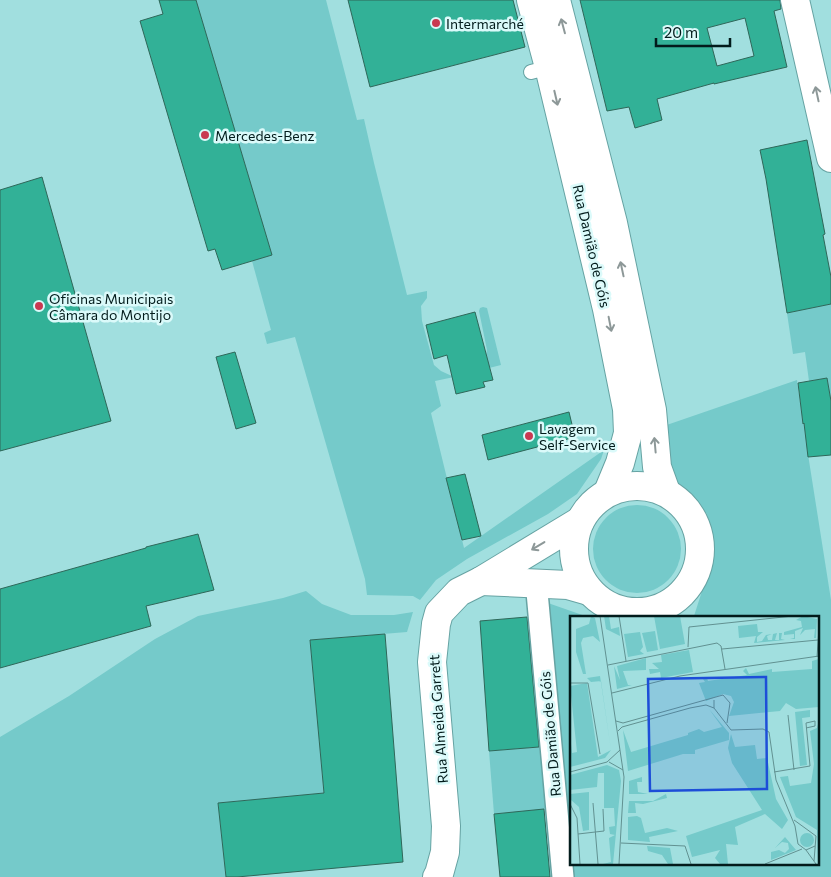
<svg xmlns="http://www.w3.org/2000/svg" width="831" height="877" font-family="Commissioner,sans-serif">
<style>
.green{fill:#75caca}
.building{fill:#32b197;stroke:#2f6759;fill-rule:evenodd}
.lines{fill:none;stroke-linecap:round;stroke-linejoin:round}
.service-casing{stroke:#66a3a3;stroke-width:16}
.pedestrian-casing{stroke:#66a3a3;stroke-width:24}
.minor-casing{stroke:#66a3a3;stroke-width:30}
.service{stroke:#fff;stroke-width:14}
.pedestrian{stroke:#fff;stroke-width:21}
.minor{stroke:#fff;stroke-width:28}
.oneway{stroke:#8d9898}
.poi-dot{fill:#c93951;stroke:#dbfafa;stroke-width:2}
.labels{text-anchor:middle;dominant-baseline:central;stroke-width:5;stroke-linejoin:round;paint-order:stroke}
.poi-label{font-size:14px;fill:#021b1b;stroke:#dbfafa;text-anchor:start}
.street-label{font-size:14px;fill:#021b1b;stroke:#dbfafa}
.inset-road{fill:none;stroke:#619191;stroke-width:1}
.view{fill:#1d4ed8;fill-opacity:0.15;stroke:#1d4ed8;stroke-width:2.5}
.inset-edge{fill:none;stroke:#021b1b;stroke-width:2.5}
</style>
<rect width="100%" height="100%" fill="#a1dfdf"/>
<g class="green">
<path d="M196,0H326L357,120L364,119L374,163L407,295L427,291V298L421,306L422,321L434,365L441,371L454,377L435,381L441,406L431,413L464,548L604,450L601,459L577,494L548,514L467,559L436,580L420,600L413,596L367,595L365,579L295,337L267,344L264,333L271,330L252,261L272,255Z"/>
<path d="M831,304V401L827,378L809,381L805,352L793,354L787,313Z"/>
<path d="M483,307L487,308L501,365L473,372L486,355L487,350L479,311L480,308Z"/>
<path d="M797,380L803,423L817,422L807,448L831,600V877H570L548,603L588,617H571V863H817V617H692L694,616L713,557L707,514L671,477L658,428Z"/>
<circle cx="637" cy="549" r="44"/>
<path d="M306,591L322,604L351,615H394L413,612L407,632L310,640L324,793L218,803L226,877H0V737L69,696L155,639L198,616L283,598Z"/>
<path d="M541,747L547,809L494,814L489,751Z"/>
</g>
<g class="building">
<path d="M159,0H196L272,255L222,270L215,249L208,251L140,21L163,14Z"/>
<path d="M348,0H513L525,47L370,87Z"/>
<path d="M580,0H780L781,9L774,11L787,67L714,84V83L657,99L662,120L635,128L629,107L607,111ZM745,18L754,56L717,66L707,28Z"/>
<path d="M807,140L825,234L823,235L831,277V304L787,313L766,179L760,150Z"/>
<path d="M42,177L111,421L0,451V190Z"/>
<path d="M475,312L493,380L483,382L485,387L456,394L447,355L434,359L426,325Z"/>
<path d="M235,352L256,423L236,429L216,357Z"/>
<path d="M827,378L831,401V455L808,457L804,423L803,424L798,383Z"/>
<path d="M569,412L575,437L488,460L482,435Z"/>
<path d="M465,474L481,536L462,540L446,478Z"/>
<path d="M198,534L214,590L146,606L151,626L0,668V589L146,548V547Z"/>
<path d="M527,617L539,747L489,751L480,621Z"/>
<path d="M385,634L403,862L237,877H226L218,803L324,793L310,640Z"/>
<path d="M544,809L550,877H500L494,814Z"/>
</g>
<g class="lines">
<g class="service-casing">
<path id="service" d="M531,72L554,66"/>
</g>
<g class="pedestrian-casing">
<path id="pedestrian" d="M537,592L563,877"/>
</g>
<g class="minor-casing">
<g id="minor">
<path d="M531,0L549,67L607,309L627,409L628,433L620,463L608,492"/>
<path d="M556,0L613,223L652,410L657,467L666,492"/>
<path d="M795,0L831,158"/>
<circle cx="637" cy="549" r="63"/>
<path d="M481,581L568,585L589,591"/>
<path d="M437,877L439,874L445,852L446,826L432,662L436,624L439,613L459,592L481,581L580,521"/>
</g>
</g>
<use href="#service" class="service"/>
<use href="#pedestrian" class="pedestrian"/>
<use href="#minor" class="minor"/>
</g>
<defs><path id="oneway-shaft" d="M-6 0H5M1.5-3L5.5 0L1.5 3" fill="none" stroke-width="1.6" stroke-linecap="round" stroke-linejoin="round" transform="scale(1.25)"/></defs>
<g class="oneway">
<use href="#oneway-shaft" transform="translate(563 26) rotate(-105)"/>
<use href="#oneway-shaft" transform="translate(817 94) rotate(-102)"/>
<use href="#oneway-shaft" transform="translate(556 98) rotate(77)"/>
<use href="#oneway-shaft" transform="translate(622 269) rotate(-102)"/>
<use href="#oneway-shaft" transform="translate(610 324) rotate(79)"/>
<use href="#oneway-shaft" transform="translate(655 445) rotate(-95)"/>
<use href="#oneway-shaft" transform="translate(538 546) rotate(149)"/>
</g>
<g class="poi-dot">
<circle cx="436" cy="23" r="5"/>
<circle cx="205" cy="135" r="5"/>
<circle cx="39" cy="306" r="5"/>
<circle cx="529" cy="436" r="5"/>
</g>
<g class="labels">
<g class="poi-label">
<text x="446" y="23">Intermarché</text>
<text x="215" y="135">Mercedes-Benz</text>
<text x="49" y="298">Oficinas Municipais<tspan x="49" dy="16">Câmara do Montijo</tspan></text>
<text x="539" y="428">Lavagem<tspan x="539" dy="16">Self-Service</tspan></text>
</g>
<g class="street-label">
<text transform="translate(592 246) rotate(77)">Rua Damião de Góis</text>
<text transform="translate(438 719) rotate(-94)">Rua Almeida Garrett</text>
<text transform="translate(550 734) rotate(-95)">Rua Damião de Góis</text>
</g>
</g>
<g transform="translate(570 616)">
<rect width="249" height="249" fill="#a1dfdf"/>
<path d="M21,0L25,2L30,26L23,20L13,22L11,27L16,58H13L6,36V13L19,8ZM34,0H39L41,13L49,11L50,20L36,13ZM84,0H110L115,28L90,33ZM233,0L247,3L246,22H244L245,13L235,14L230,19L233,12L225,15V23H220L224,22V18L214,19V16L232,11L231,5L226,4ZM187,8L188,16H193L187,21V26L192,25L196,19L202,18L197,20L198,24H202L203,18L207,17L205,24H209V17H212L211,23L215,24L184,27L186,20L169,22L168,10ZM85,15L88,34L77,36L72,17ZM70,16L73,31L70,35L74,38L58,41L54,18ZM119,34L123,56L91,62L90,56L80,58L79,53H89L82,47L92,46L91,39ZM76,42V54L53,55L58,69H62L47,73L44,50L50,64L47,50ZM249,43V91L226,93L216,87L210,95L159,100L164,86L161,80L153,78L136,85L129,67L135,66L133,63L137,62L138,65L177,59L173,55L176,52L179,58L202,53V56L242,53V45ZM30,60L41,134L35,142L0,151V119L2,137L7,136L0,70L17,67L28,141L41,134L31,65L21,66L17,62ZM139,93L159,117V124L125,134V138H113L58,155L53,114L61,136L118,119V117L129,113L134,116L152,111ZM240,94V101L232,102L237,149L230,150L225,96ZM249,104V248H248L247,214L226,201L210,161L218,160L220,170L241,167L244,148L240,115L247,112ZM161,118L165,131L185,129L187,143L197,142L206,183L218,204L212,213L195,198L165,211L168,229L156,228L158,248H150L145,242L150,234L122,241L116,220L192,194L162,147L158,132ZM37,149L49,154L51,165L43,248H33L41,246L39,222L45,219L40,218L39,211L45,210L44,192H34V157H28L27,171L0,174V159ZM72,161V166H67L68,176L78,178H59V165ZM19,176V214L13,215L9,191L1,184L0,178ZM96,178L97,182L73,188L65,187L66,197H58L59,185H83ZM67,200L71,202L75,217L97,212L108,215L79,221L80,226L58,224V201ZM230 224a7 7 0 1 1 14 0a7 7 0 1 1-14 0ZM215,221L226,234L201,244V236L209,234L215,237L219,233L218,227L212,226L205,232ZM77,230L100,232L103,248H98L92,239L78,235Z" fill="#75caca"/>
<path class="inset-road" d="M30,0L54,161L49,248M49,0L56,45M118,31L119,11L223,0M152,33L248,24M247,41L249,12M38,49L147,27L151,30L155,53M0,67H18L30,138M42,77L110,60L249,40M144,84V92L161,114L193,113L199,116L206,164L225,210L228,228L236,234L245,230M218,99L224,154M46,105L53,107L153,79L160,87L157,107M48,115L52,111L120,92L136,89L144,92M39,146L53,154M0,156L37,146L50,134M204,156L240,150L236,107L245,105V110L236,112M23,187L28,248M0,188L7,202L10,248M224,204L246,220L244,245M8,218L34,215L33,193M51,227L115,230L121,248M236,234L246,248M195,248L232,233"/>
<path class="view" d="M196,61L197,173L80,175L78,63Z"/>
<rect width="249" height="249" class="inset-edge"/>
</g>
<path d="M656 38v8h74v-8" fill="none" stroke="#021b1b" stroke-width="2.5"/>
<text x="664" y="38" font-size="15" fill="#021b1b" stroke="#dbfafa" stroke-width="4" paint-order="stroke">20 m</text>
</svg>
